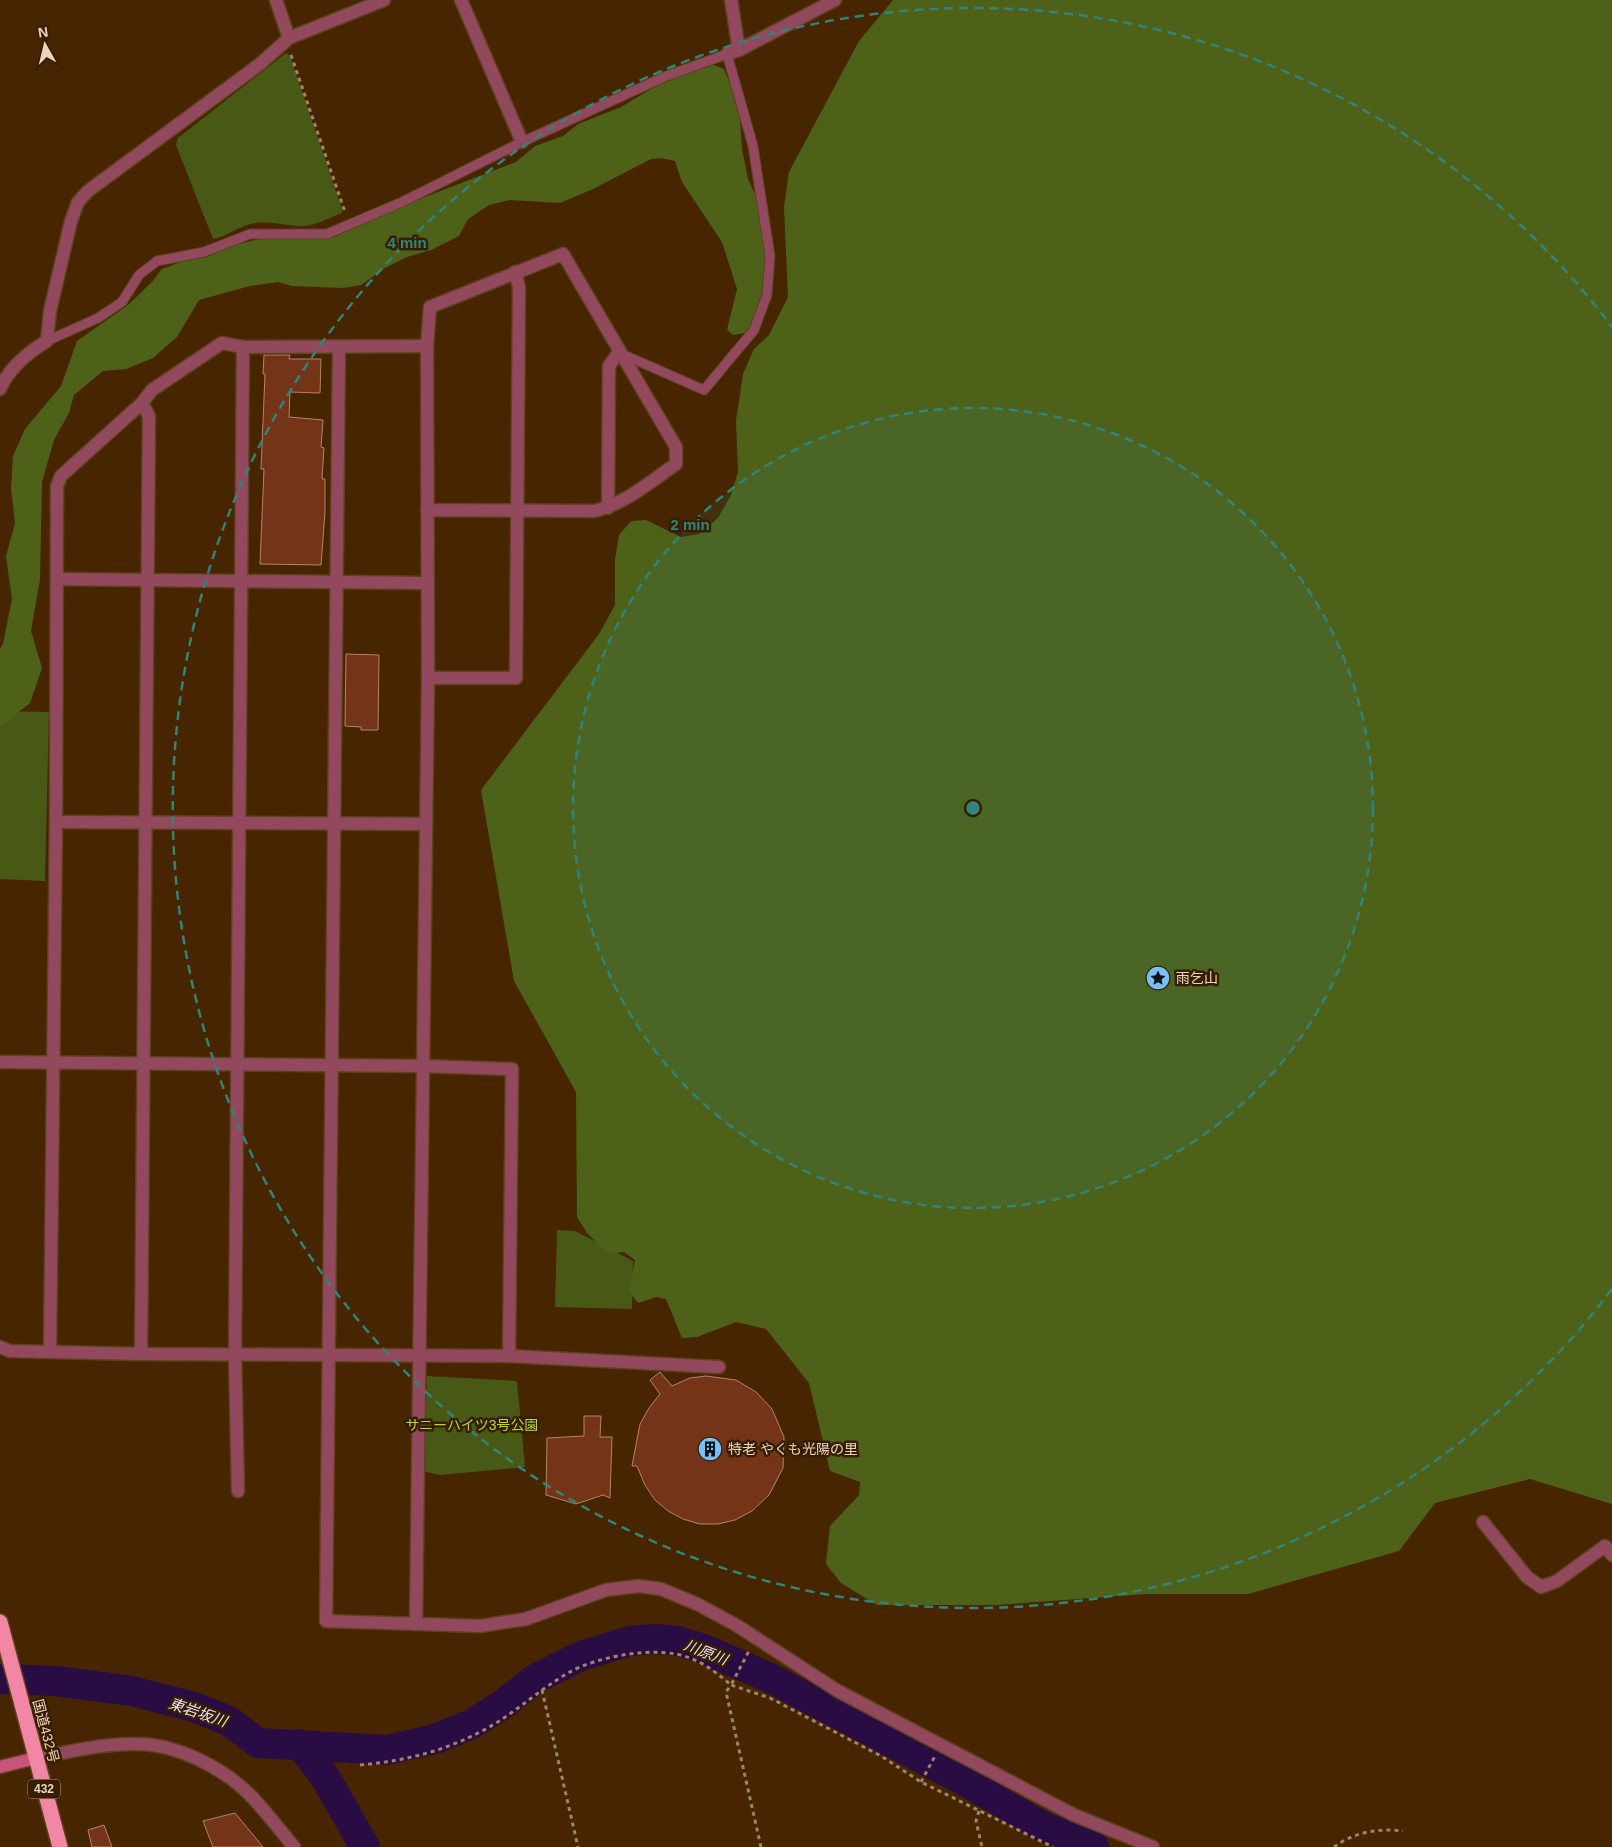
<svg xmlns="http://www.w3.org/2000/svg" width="1612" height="1847" font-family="Helvetica,'Noto Sans JP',sans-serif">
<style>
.green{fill:#475915}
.forest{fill:#4e6119}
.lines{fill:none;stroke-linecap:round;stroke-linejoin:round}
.river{stroke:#280c43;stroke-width:30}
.building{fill:#743418;stroke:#b5826e}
.lane-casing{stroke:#60411f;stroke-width:11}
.street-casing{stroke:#60411f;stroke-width:15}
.secondary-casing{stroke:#60411f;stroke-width:15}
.highway-casing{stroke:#60411f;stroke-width:18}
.path{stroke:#9f8469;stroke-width:3;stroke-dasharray:4 4;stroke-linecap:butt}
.lane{stroke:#92495e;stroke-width:9}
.street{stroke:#92495e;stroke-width:12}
.secondary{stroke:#c95479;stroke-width:12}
.highway{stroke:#f287a5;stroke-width:15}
.ring{fill:none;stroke:#30847b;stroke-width:2.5;stroke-dasharray:9 6}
.labels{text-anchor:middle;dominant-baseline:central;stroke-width:5;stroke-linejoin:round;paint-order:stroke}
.shield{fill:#371e03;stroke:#b49d89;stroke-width:1}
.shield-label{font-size:12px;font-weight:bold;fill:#ead4c2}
.poi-label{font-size:14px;fill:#ead4c2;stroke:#371e03;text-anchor:start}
.park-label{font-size:14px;fill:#b2dc2a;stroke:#371e03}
.street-label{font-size:14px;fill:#ead4c2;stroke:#371e03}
.water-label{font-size:15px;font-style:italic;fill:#e9dffa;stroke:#371e03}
.centre{fill:#30847b;stroke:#371e03;stroke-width:2.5}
.ring-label{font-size:15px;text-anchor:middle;font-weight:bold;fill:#30847b;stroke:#371e03;stroke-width:5;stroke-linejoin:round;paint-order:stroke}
</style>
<rect width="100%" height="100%" fill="#462500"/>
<g class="green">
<path d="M286,53L290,56L342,209V213C329,218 315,226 302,226C286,226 271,221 256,223C239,225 225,238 213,239L176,145L178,138Z"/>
<path d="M0,711L49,712L45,881L0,879Z"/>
<path d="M557,1230L575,1231L633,1261L632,1309L555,1307Z"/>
<path d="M427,1376L517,1381L525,1467L440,1475L423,1471Z"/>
</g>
<g class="forest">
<path d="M893,0H1612V1504L1530,1479L1435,1503L1399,1551L1248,1594H1147L996,1605H877L841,1583L826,1564L830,1526L859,1495L860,1482L830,1471L809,1383L766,1329L736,1322L697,1337L682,1338L666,1299L656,1297L638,1303L629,1291L635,1260L624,1252L608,1254L587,1233L577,1217L576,1092L514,981L481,790L599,634L615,605V559L619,535L631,521L646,520L681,537L699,534L718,518L731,495L738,472L736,421L743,374L754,349L769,335L788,297L784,207L789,172L859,41Z"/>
<path d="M711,64L724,69L735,96L740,118L742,149L748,179L755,194L766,254L762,293L750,327L744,333L733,335L727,330L737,289L722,242L682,182L675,161L661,158L651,159L593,189L560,203L510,200L489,205L468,219L459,236L431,250L407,257L385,268L361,285L343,288L292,286L278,282L250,286L199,300L177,337L153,358L126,369L103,371L74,395L69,413L54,440L42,482L40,579L31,631L42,668L30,703L0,727V649L3,644L12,599L6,556L15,523L11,488L13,456L25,429L61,386L77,341L128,305L152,282L162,269L183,261L207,257L234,245L264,238H332L417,200L516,162L535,146L563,136L578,124L621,107L656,86Z"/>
</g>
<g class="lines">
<g class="river">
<path d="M0,1679L55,1681L132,1691L194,1707L229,1721L258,1743L387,1750L435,1739L472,1724L505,1703L535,1679L581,1656L630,1641L655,1639L678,1641L704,1649L770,1678L968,1783L1042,1826L1094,1847"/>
<path d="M300,1744L325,1777L365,1847"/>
</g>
</g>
<g class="building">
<path d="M264,355H290L289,359H321L320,393L290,392L289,417L323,420L321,447L324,448L322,479H325V512L321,565L260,564L264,469H261L265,374H263Z"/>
<path d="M346,654L379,655L378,730H361V727L345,726Z"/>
<path d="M660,1372L672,1386L690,1378L706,1376L736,1380L756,1392L772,1409L784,1437L783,1468L769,1495L752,1511L735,1520L718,1524H700L683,1519L668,1511L655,1500L645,1485L637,1466H632L640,1424L649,1408L660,1394L650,1380Z"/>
<path d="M584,1416H601L600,1437H612L610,1498L603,1495L576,1504L546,1495L547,1438L584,1436Z"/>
<path d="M235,1813L263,1847H213L203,1821Z"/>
<path d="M104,1825L112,1847H92L88,1830Z"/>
</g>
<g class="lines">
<g class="lane-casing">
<path id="lane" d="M47,341L98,318L122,302L139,275L157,261L204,252L250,234H327L402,202L522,142L664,77L727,54L753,146L770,256L767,295L754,330L704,390L622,354"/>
</g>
<g class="street-casing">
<g id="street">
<path d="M276,0L289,38"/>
<path d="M461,0L522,142"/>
<path d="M739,50L835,0"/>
<path d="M727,54L739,50L731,0"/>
<path d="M339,347L326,1621L480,1626L526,1619L606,1590L639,1586L661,1589L697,1604L736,1625L838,1691L1074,1815L1153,1847"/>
<path d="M0,389C9,368 27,353 47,341L50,311L71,221L78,202L88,191L260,64L289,38L384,0"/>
<path d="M608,508L609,366L619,352"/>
<path d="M58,579L427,583"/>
<path d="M428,678H516L519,287L515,272"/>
<path d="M56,822L426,824"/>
<path d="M0,1062L422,1066L512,1069L509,1356"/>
<path d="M0,1347L10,1351L141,1354L509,1356L719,1367"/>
<path d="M50,1352L56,822L57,486L61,476L142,403L152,390L222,343L243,347L427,346"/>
<path d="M141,1354C141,1041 149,729 149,416L142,403"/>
<path d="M238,1491L235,1355L243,347"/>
<path d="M1483,1522L1527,1577L1541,1587L1557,1581L1605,1546L1612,1555"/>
<path d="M416,1624L428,678L427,346L430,307L563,254L676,447V464C650,482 625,504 594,511L427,510"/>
<path d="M36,1758C69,1752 103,1743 137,1744C178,1744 225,1769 252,1797C267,1813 280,1830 294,1847"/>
</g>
</g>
<g class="secondary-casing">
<path id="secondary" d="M0,1767L36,1758"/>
</g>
<g class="highway-casing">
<path id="highway" d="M0,1622L60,1847"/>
</g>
<g class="path">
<path d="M291,55L345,212"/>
<path d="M542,1690L578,1847"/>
<path d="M360,1765C403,1761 442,1752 480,1732C512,1716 537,1691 568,1673C597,1656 658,1645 690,1658C706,1664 718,1674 731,1685L750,1649"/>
<path d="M921,1782L935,1756"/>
<path d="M979,1811L976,1821L982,1847"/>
<path d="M761,1847L726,1692L731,1685L770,1698L881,1756L921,1782L1053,1847"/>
<path d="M1334,1847C1354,1832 1379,1828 1403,1831"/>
</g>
<use href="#lane" class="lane"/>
<use href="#street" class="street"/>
<use href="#secondary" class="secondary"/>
<use href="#highway" class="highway"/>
</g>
<circle cx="973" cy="808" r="400" fill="#30847b" fill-opacity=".12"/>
<g class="ring">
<circle cx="973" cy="808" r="400"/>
<path d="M1612 1289A800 800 0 1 1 1612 327"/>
</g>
<defs>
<g id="sight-disc" transform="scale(1.25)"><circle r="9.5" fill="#77bff7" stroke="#371e03"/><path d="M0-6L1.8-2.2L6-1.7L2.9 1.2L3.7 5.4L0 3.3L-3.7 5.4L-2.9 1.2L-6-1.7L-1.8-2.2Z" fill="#111"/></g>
<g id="building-disc" transform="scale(1.25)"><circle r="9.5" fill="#77bff7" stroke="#371e03"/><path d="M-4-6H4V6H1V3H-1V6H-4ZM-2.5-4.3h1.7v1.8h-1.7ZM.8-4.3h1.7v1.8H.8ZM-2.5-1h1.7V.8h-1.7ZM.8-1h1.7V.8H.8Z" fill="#111"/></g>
</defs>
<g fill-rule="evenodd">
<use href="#sight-disc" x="1158" y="978"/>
<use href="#building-disc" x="710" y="1449"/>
</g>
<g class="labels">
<rect class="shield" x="28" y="1779.5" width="32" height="19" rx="4"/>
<g class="shield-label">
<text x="44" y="1789">432</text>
</g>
<g class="poi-label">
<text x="1176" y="978">雨乞山</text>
<text x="728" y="1449">特老 やくも光陽の里</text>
</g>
<g class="park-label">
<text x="472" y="1425">サニーハイツ3号公園</text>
</g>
<g class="street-label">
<text transform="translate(46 1731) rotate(75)">国道432号</text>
</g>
<g class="water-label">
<text transform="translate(706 1652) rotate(21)">川原川</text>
<text transform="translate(198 1712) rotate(19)">東岩坂川</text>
</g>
</g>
<circle cx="973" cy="808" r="8" class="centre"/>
<g class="ring-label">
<text x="407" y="248">4 min</text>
<text x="690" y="530">2 min</text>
</g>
<g transform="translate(45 45) rotate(352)" stroke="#371e03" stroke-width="4" paint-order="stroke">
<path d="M0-4L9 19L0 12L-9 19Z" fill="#ead4c2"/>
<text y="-8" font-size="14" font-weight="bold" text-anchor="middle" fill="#ead4c2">N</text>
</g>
</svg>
